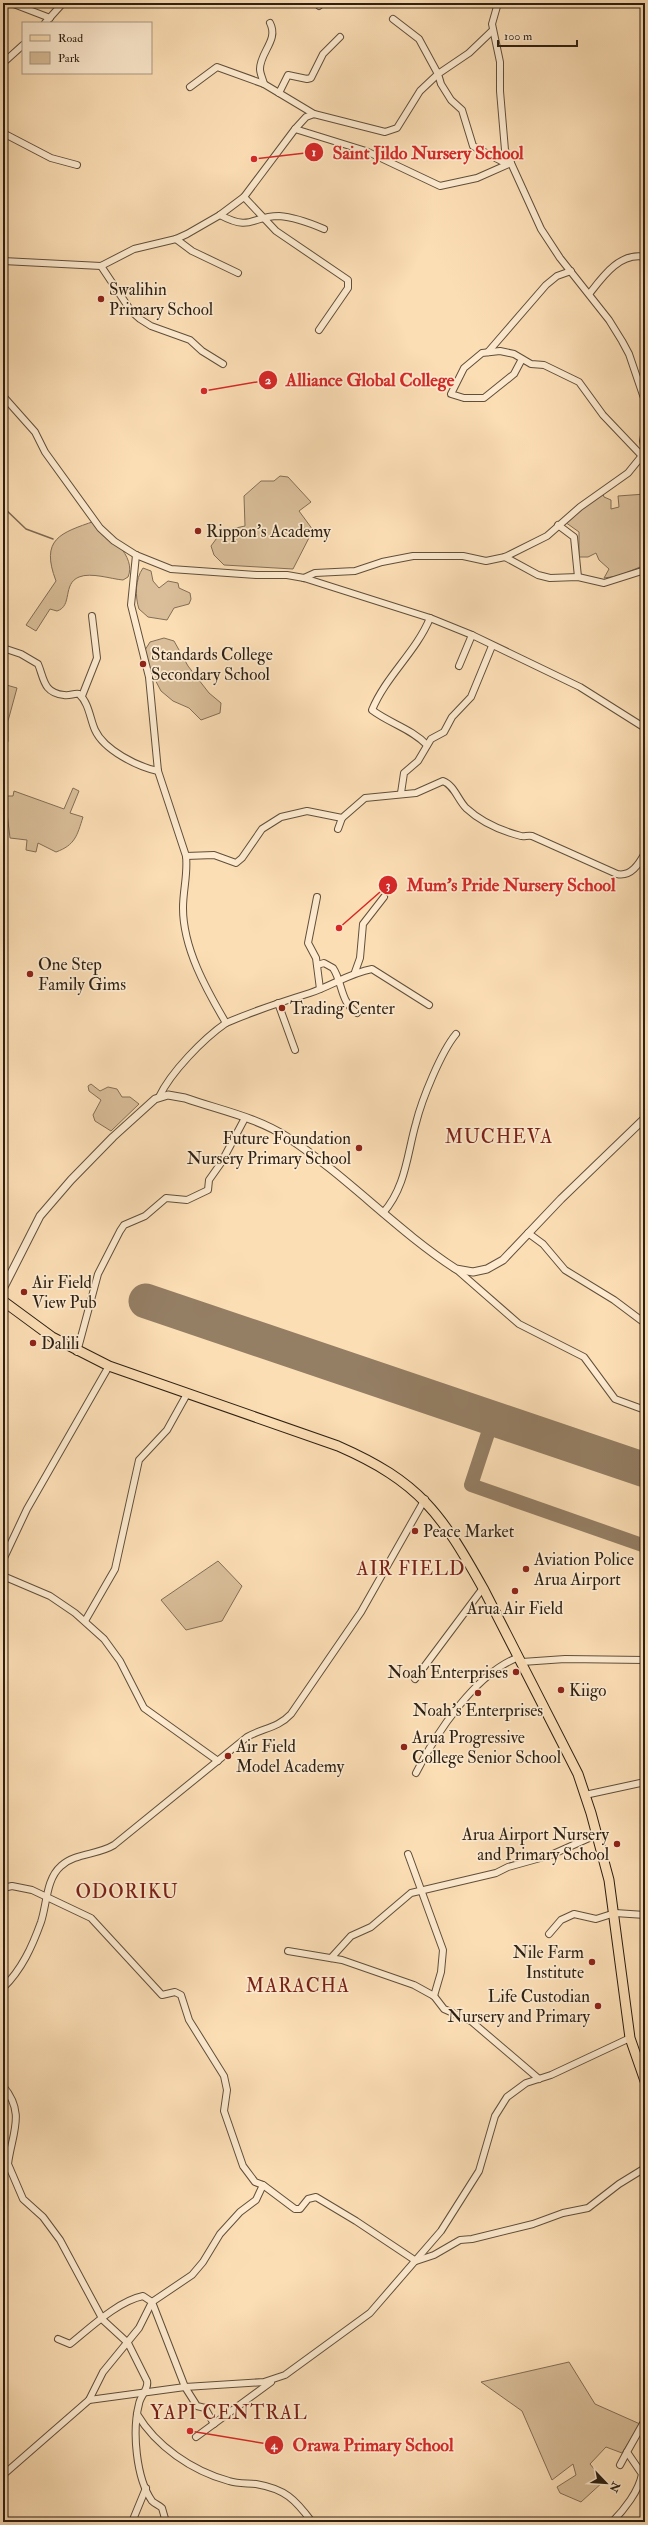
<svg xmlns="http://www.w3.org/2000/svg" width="648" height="2525" font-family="'IM FELL Double Pica',serif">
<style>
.green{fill:#d9be99;stroke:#826e56}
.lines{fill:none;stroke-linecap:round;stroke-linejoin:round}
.stream{stroke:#7e6b53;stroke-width:1.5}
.taxiway{stroke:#947e64;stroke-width:14}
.runway{stroke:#947e64;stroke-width:35}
.minor-casing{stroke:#604f3b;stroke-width:8}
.tertiary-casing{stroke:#604f3b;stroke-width:9}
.primary-casing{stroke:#2c1f12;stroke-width:11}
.minor{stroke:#fdeacf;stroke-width:6}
.tertiary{stroke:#fdeacf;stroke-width:7}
.primary{stroke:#fcdeb5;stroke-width:9}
.poi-dot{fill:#8f2418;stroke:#fdeacf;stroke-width:1.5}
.labels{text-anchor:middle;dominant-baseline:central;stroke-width:3.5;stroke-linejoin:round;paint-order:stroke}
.poi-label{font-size:17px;fill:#2c1f12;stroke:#fdeacf;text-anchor:start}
.quarter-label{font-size:19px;letter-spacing:1px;fill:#7a1f14;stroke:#fdeacf}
.leader{fill:none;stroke:#d62828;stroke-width:1.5}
.callout-dot{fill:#d62828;stroke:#fdeacf;stroke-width:1.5}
.mark-label{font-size:12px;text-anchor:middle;font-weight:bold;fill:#fff}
.callout-label{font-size:18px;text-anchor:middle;font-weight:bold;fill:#d62828;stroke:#fdeacf;stroke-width:3.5;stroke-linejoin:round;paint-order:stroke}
</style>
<rect width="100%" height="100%" fill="#fcdeb5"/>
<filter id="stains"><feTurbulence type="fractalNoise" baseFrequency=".005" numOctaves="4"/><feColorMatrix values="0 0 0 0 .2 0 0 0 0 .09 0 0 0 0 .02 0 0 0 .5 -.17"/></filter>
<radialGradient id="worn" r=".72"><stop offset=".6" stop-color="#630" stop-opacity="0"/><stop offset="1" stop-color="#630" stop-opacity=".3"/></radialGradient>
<g class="green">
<path d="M280,476L288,477L311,502L299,511L313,530L293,569L224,565L214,555L211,546L222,531L245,526L244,496L261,481H274Z"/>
<path d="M602,491L604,497L611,500V509L619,507L618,496L645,494V565L618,576L604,578L609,569L599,560L596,553L588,557H579V532L565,522Z"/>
<path d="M95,521C108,535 137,556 128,577L123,580C111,579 91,572 79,577C62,584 73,606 57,611L50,609L36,631L26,625L56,581C40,539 60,533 95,521Z"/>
<path d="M143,568L151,571L153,581L159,588L168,581L178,583L179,588L190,593L191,599L189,604L174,608L167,620L148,617L139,609C135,597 135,579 143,568Z"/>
<path d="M164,638L174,641L188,666L209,693L221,703L220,713L201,720L189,708L173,701L161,691L151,672L145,650L150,642Z"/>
<path d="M3,684L17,688L8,721V741L3,758Z"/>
<path d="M73,788L79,791L70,813L83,817C77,836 75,845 56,852L38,843L36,852L26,850L27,840L10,838L5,796H13L14,791L64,809Z"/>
<path d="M91,1084L100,1091L108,1087L117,1089L122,1097H130L139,1104L111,1131L95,1121L93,1115L101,1100L89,1091L88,1086Z"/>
<path d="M218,1561L242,1586L222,1621L186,1630L161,1600Z"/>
<path d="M569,2362L595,2404L640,2424L622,2453L606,2447L590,2464L604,2481L581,2502L560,2493L557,2487L576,2475L573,2464L552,2480L522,2411L481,2382Z"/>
</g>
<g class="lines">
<path class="stream" d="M3,507L26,529L53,539"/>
<path class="taxiway" d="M493,1418L471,1485L645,1546"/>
<path class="runway" d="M146,1301L645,1470"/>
<g class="minor-casing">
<g id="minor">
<path d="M11,3L50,18"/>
<path d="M498,3L492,24L500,62V91L505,150L541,229L560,258L609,320L622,341L629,354L645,401"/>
<path d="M319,6L322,3"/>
<path d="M45,23L63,3"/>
<path d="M492,31L469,53L438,74L441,84L451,100L462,110L473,146L507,164"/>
<path d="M3,63L23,45"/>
<path d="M264,84C263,79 260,74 260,69C260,52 279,40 270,23"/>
<path d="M190,87L217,67L264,84L314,114"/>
<path d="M279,93L288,75L307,79L311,78L323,54L340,37"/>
<path d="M295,129L366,151L440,186L477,178L511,163"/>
<path d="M3,133L51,158L77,165"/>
<path d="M244,197L276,231L348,280V288L319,330"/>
<path d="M220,215C252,232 251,216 279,216C295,217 310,223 324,229"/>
<path d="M176,239L192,251L238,273"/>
<path d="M3,261L101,266L134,249L176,239L187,234L220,215L244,197L295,129L306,117L314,114L385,132L397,128L420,91L438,74L419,39L393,19"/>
<path d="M101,266L131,311L140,319L151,326L190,340L202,351L223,364"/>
<path d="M590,293C603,276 620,252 645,257"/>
<path d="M488,352L546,285L557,276L571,271"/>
<path d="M522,359L514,374L484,398H464L451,394L464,368L482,353L500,351L514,354L531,364L544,365L579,382L603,415L642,456"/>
<path d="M3,396L35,432L45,452L100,528L114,541L136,555L171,569L256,575H287L304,578L430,618L472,635L580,687L645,728"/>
<path d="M645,430L643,441L645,451"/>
<path d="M558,525L574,537L578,577"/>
<path d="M136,555L131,605L149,677L158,771L186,856C188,874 183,890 183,908C183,948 206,989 226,1023C203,1039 171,1072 159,1097"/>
<path d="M505,557L538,575L550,578L578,577L604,583L645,570"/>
<path d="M304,578L315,573L355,571L382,562L413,556H463L486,561L505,557L547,536L580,507L628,473L645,452"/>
<path d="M3,648L21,654L38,664C44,678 43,693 64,695C70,696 74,693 79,694C89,703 90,719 95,730C104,750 138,767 158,771"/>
<path d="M459,666L472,635"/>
<path d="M82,696L97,658L92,616"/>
<path d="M427,745C412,729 389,723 372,710C386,676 416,652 430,618"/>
<path d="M401,793L404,773L418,761L431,739L444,732L452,717L471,697L492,646"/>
<path d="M338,829L342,818"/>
<path d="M186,856L214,855L236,863L242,858L262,829L281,817L307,811L342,818L365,798L416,793L443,781C454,785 458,800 466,808C481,822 502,831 521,836C524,837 528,835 532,836L617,874C631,877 639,864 645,853"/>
<path d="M317,897L308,943L316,958L320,989"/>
<path d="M317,965L324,963L333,968C343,983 340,1002 357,1013"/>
<path d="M355,972L360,958L363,924L384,897"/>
<path d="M278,1003L295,1050"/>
<path d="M226,1023C254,1011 281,1002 310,993C331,986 350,973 372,969L429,1005"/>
<path d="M383,1213C406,1187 407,1154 416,1123C422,1099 441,1052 456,1034"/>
<path d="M528,1233L543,1244L565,1270L614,1300L642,1321"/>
<path d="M456,1269L519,1324L584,1357L615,1399L645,1410"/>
<path d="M77,1352L98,1274L120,1231L124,1225L145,1216L166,1198L187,1200L208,1190L209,1180L221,1163L245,1118"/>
<path d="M3,1560L27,1509L109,1366"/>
<path d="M3,1576L50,1596L75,1613L104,1639L120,1661L144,1708L218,1761"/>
<path d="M85,1621L115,1569L139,1460L167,1430L187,1394"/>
<path d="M522,1662L565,1659L645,1660"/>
<path d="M415,1679L483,1588"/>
<path d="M416,1773C436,1733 476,1673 519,1657"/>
<path d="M585,1795L645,1782"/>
<path d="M408,1854L443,1950L441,1972L434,1996"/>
<path d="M3,1888L12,1886L32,1890L91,1918L162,1995L175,1992L181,1995L189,2020L224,2076L227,2090L224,2111L243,2166L255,2182L263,2185L295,2209H300L308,2199L316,2197L356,2221L416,2261L434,2255L460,2240L472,2239L533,2224L563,2213L588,2208L619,2184L645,2168"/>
<path d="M549,1934L561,1920L574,1914L596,1919L615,1913L645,1915"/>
<path d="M288,1951L342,1960L414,1985L434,1996L444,2009L471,2021L539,2079"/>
<path d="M331,1958L351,1936L371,1927L411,1893L496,1873L508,1867L551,1855L598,1834"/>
<path d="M3,1988C22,1969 32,1947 41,1922C47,1904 46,1879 61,1866C75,1853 98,1855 114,1845L247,1737C263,1728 278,1728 291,1714L361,1612L425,1499"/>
<path d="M3,2086C26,2113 12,2133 8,2164L23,2199L43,2217L60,2240L103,2320L128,2343L147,2381C149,2389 140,2396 139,2404C132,2431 136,2478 152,2501C155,2504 159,2505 162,2508L166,2522"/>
<path d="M58,2339L70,2344C90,2328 118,2301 143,2296L152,2302L139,2328L103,2372L89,2400"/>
<path d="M137,2414C156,2446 192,2471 229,2481C238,2484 247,2483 256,2484C285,2489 295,2499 312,2522"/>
<path d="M214,2424L205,2408L197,2406L185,2387L152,2302L192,2275L203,2262L220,2234L240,2212L256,2200L263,2185"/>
<path d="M196,2437L271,2382"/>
<path d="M620,2465L627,2452"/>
<path d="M3,2475L89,2400L185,2387L264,2382L285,2375L370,2313L441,2231L479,2171L495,2116L507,2097L526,2083L551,2075L630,2038"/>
<path d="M132,2522L146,2488"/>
<path d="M612,2522C624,2510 639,2491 642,2474L627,2452L645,2420"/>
</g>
</g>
<g class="tertiary-casing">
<path id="tertiary" d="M3,1289L40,1216L71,1180L113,1137L155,1099L168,1095L185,1098C219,1110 256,1117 287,1137C347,1176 396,1230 456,1269L473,1272L487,1269L503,1260L561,1199L645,1118"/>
</g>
<g class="primary-casing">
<path id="primary" d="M3,1301L52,1337L109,1366L338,1446C420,1482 441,1513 484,1590L578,1774L591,1813L609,1880L630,2038L645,2081"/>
</g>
<use href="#minor" class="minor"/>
<use href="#tertiary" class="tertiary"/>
<use href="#primary" class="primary"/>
</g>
<g class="poi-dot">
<circle cx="101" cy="299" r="4"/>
<circle cx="198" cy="531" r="4"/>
<circle cx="143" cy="664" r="4"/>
<circle cx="30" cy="974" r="4"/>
<circle cx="282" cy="1008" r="4"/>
<circle cx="359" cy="1148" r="4"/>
<circle cx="24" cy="1292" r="4"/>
<circle cx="33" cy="1343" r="4"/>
<circle cx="415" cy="1531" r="4"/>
<circle cx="526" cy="1569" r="4"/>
<circle cx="515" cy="1591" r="4"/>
<circle cx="516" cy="1672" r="4"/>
<circle cx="561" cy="1690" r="4"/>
<circle cx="478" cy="1693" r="4"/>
<circle cx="404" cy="1747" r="4"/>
<circle cx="228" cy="1756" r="4"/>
<circle cx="617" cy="1844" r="4"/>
<circle cx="592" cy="1962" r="4"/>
<circle cx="598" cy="2006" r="4"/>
</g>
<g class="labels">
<g class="poi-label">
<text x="109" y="289">Swalihin<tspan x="109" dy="20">Primary School</tspan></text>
<text x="206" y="531">Rippon's Academy</text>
<text x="151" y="654">Standards College<tspan x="151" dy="20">Secondary School</tspan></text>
<text x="38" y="964">One Step<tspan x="38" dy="20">Family Gims</tspan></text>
<text x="290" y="1008">Trading Center</text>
<text x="351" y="1138" text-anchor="end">Future Foundation<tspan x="351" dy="20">Nursery Primary School</tspan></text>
<text x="32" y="1282">Air Field<tspan x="32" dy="20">View Pub</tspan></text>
<text x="41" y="1343">Dalili</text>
<text x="423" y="1531">Peace Market</text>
<text x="534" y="1559">Aviation Police<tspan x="534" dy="20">Arua Airport</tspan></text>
<text x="515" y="1608" text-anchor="middle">Arua Air Field</text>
<text x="508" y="1672" text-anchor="end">Noah Enterprises</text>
<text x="569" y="1690">Kiigo</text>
<text x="478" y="1710" text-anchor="middle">Noah's Enterprises</text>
<text x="412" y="1737">Arua Progressive<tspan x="412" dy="20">College Senior School</tspan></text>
<text x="236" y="1746">Air Field<tspan x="236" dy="20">Model Academy</tspan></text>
<text x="609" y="1834" text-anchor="end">Arua Airport Nursery<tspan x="609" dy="20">and Primary School</tspan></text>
<text x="584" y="1952" text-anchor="end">Nile Farm<tspan x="584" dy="20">Institute</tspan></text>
<text x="590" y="1996" text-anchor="end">Life Custodian<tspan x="590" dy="20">Nursery and Primary</tspan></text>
</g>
<g class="quarter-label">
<text x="499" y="1137">MUCHEVA</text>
<text x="411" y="1569">AIR FIELD</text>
<text x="127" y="1892">ODORIKU</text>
<text x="298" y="1986">MARACHA</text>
<text x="229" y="2413">YAPI CENTRAL</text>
</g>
</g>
<path class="leader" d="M254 159L314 152M204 391L268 380M339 928L388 885M190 2431L274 2445"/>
<g class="callout-dot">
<circle cx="254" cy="159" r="4"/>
<circle cx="204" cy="391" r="4"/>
<circle cx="339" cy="928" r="4"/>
<circle cx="190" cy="2431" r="4"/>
<circle cx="314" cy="152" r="10"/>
<circle cx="268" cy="380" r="10"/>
<circle cx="388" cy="885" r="10"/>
<circle cx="274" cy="2445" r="10"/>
</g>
<g class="mark-label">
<text x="314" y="156">1</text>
<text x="268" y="384">2</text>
<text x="388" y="889">3</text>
<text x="274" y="2449">4</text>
</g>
<g class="callout-label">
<text x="428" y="159">Saint Jildo Nursery School</text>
<text x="370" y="386">Alliance Global College</text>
<text x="511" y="891">Mum's Pride Nursery School</text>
<text x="373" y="2451">Orawa Primary School</text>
</g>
<rect width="648" height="2525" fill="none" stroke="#fcdeb5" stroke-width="16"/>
<rect x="4" y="4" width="640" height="2517" fill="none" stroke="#2c1f12" stroke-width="2"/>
<rect x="8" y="8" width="632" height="2509" fill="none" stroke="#2c1f12"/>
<rect x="22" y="22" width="130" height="52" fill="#fdeacf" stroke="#a99983"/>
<rect x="30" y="35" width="20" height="6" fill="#fcdeb5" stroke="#a99983"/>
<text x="58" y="42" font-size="12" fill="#2c1f12">Road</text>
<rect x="30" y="52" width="20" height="12" fill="#d9be99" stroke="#a99983"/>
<text x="58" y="62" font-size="12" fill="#2c1f12">Park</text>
<g transform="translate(606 2483) rotate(115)" stroke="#fdeacf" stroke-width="3" paint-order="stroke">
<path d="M0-3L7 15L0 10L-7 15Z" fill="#2c1f12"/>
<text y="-6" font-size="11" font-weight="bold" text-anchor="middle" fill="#2c1f12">N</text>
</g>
<path d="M498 40v6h79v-6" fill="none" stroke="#2c1f12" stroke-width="2"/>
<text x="504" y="40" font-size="12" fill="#2c1f12" stroke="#fdeacf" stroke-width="3" paint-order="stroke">100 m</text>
<rect width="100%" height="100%" filter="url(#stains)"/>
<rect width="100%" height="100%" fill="url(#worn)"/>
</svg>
